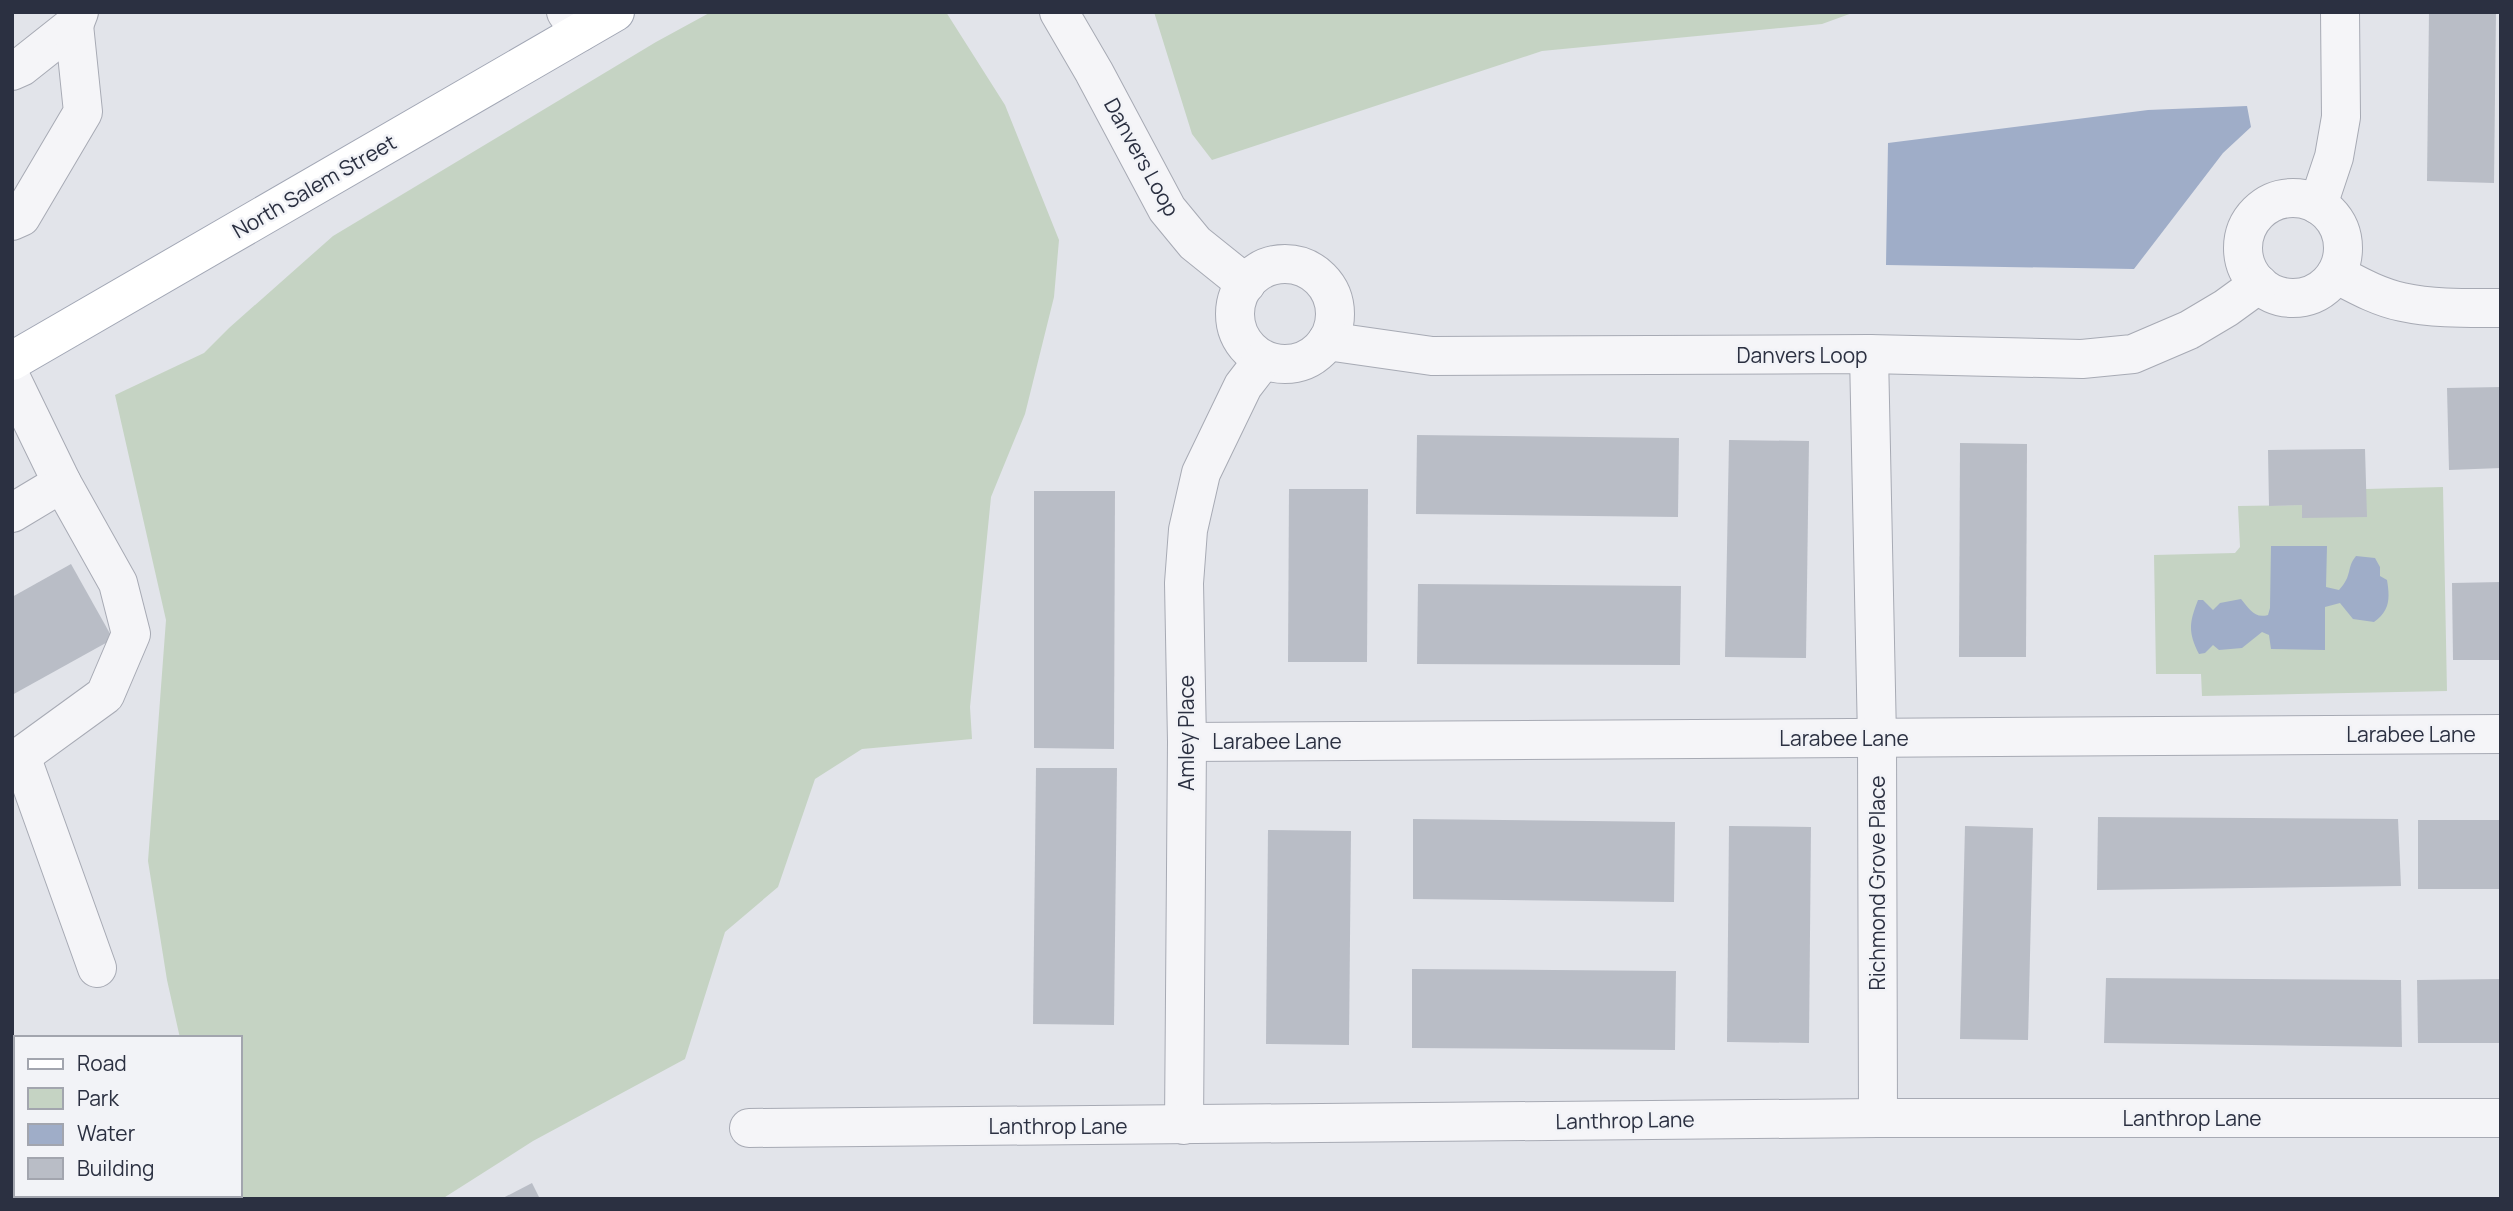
<svg xmlns="http://www.w3.org/2000/svg" width="2513" height="1211" font-family="Manrope,sans-serif">
<style>
.green{fill:#c5d3c3}
.water{fill:#9fadc8}
.building{fill:#b9bdc6}
.lines{fill:none;stroke-linecap:round;stroke-linejoin:round}
.minor-casing{stroke:#a7aab4;stroke-width:40}
.major-casing{stroke:#a2a7b5;stroke-width:40}
.minor{stroke:#f5f5f8;stroke-width:38}
.major{stroke:#fff;stroke-width:38}
.labels{text-anchor:middle;dominant-baseline:central;stroke-width:5;stroke-linejoin:round;paint-order:stroke}
.street-label{font-size:21px;fill:#2b3041;stroke:#f2f3f7}
</style>
<rect width="100%" height="100%" fill="#e2e4ea"/>
<g class="green">
<path d="M711,12H946L1005,105L1059,240L1054,297L1025,414L991,497L970,707L972,739L862,749L815,779L778,887L725,932L685,1059L533,1141L442,1199H235L233,1195H240V1038H180L167,980L148,861L166,620L115,395L204,353L229,328L333,236L656,42Z"/>
<path d="M1154,12H1855L1822,24L1542,51L1212,160L1192,134Z"/>
<path d="M2443,487L2447,691L2202,696L2201,674H2156L2154,555L2235,553L2240,547L2238,506L2302,505L2366,489Z"/>
</g>
<g class="water">
<path d="M2247,106L2251,127L2223,153L2134,269L1886,265L1888,143L2148,110Z"/>
<path d="M2271,546H2327L2326,587L2339,590C2353,575 2346,568 2356,556L2375,558L2380,567V576L2387,580C2390,598 2390,611 2374,622L2353,619L2340,603L2325,607V650L2271,649L2269,635L2262,632L2242,648L2219,650L2213,645L2205,653L2199,654C2188,632 2189,623 2198,600H2203L2213,610L2220,603L2241,599C2249,608 2254,619 2268,615L2270,608Z"/>
</g>
<g class="building">
<path d="M2429,12H2496L2494,183L2427,181Z"/>
<path d="M2501,387V468L2449,470L2447,388Z"/>
<path d="M1417,435L1679,438L1678,517L1416,514Z"/>
<path d="M1729,440L1809,441L1806,658L1725,657Z"/>
<path d="M1960,443L2027,444L2026,657H1959Z"/>
<path d="M2365,449L2367,517L2302,518V505L2269,506L2268,450Z"/>
<path d="M1289,489H1368L1367,662H1288Z"/>
<path d="M1034,491H1115L1114,749L1034,748Z"/>
<path d="M71,564L113,639L12,695V597Z"/>
<path d="M2501,582V660H2453L2452,583Z"/>
<path d="M1418,584L1681,586L1680,665L1417,664Z"/>
<path d="M1036,768H1117L1114,1025L1033,1024Z"/>
<path d="M2098,817L2398,819L2401,886L2097,890Z"/>
<path d="M1413,819L1675,822L1674,902L1413,899Z"/>
<rect x="2418" y="820" width="83" height="69"/>
<path d="M1729,826L1811,827L1809,1043L1727,1042Z"/>
<path d="M1965,826L2033,828L2028,1040L1960,1039Z"/>
<path d="M1268,830L1351,831L1349,1045L1266,1044Z"/>
<path d="M1412,969L1676,971L1675,1050L1412,1048Z"/>
<path d="M2106,978L2401,980L2402,1047L2104,1043Z"/>
<path d="M2501,979V1043H2418L2417,980Z"/>
<path d="M532,1183L540,1199H501Z"/>
</g>
<g class="lines">
<g class="minor-casing">
<g id="minor">
<path d="M566,12L580,32"/>
<path d="M1059,12L1094,72L1167,209L1195,243L1246,284"/>
<path d="M12,71L21,67L74,25L79,12"/>
<circle cx="2293" cy="248" r="50"/>
<path d="M2318,205L2334,157L2341,117L2340,12"/>
<path d="M12,221L21,217L83,112L74,25"/>
<circle cx="1285" cy="314" r="50"/>
<path d="M2336,274C2357,285 2378,297 2402,302C2434,309 2468,308 2501,308"/>
<path d="M1327,341L1432,356L1869,354L2082,359L2133,354L2189,330L2226,308L2259,284"/>
<path d="M1869,354L1877,738L1878,1118"/>
<path d="M12,380L62,483L12,513"/>
<path d="M62,483L118,583L131,634L105,695L21,756L97,968"/>
<path d="M1187,742L2501,734"/>
<path d="M1184,1125L1187,742L1184,583L1188,530L1201,473L1243,386L1263,360"/>
<path d="M749,1128L1878,1118H2501"/>
</g>
</g>
<g class="major-casing">
<path id="major" d="M12,361L615,12"/>
</g>
<use href="#minor" class="minor"/>
<use href="#major" class="major"/>
</g>
<g class="labels">
<g class="street-label">
<text transform="translate(1142 157) rotate(61)">Danvers Loop</text>
<text transform="translate(314 186) rotate(-30)">North Salem Street</text>
<text x="1802" y="355">Danvers Loop</text>
<text transform="translate(1186 733) rotate(-90)">Amley Place</text>
<text x="2411" y="734">Larabee Lane</text>
<text x="1844" y="738">Larabee Lane</text>
<text x="1277" y="741">Larabee Lane</text>
<text transform="translate(1877 883) rotate(-90)">Richmond Grove Place</text>
<text x="2192" y="1118">Lanthrop Lane</text>
<text transform="translate(1625 1120) rotate(-1)">Lanthrop Lane</text>
<text x="1058" y="1126">Lanthrop Lane</text>
</g>
</g>
<rect width="2513" height="1211" fill="none" stroke="#2b3041" stroke-width="28"/>
<rect x="14" y="1036" width="228" height="161" fill="#f2f3f7" stroke="#a2a5ae" stroke-width="2"/>
<rect x="28" y="1059" width="35" height="10" fill="#ffffff" stroke="#a2a5ae" stroke-width="2"/>
<text x="77" y="1071" font-size="21" fill="#2b3041">Road</text>
<rect x="28" y="1088" width="35" height="21" fill="#c5d3c3" stroke="#a2a5ae" stroke-width="2"/>
<text x="77" y="1106" font-size="21" fill="#2b3041">Park</text>
<rect x="28" y="1124" width="35" height="21" fill="#9fadc8" stroke="#a2a5ae" stroke-width="2"/>
<text x="77" y="1141" font-size="21" fill="#2b3041">Water</text>
<rect x="28" y="1158" width="35" height="21" fill="#b9bdc6" stroke="#a2a5ae" stroke-width="2"/>
<text x="77" y="1176" font-size="21" fill="#2b3041">Building</text>
</svg>
